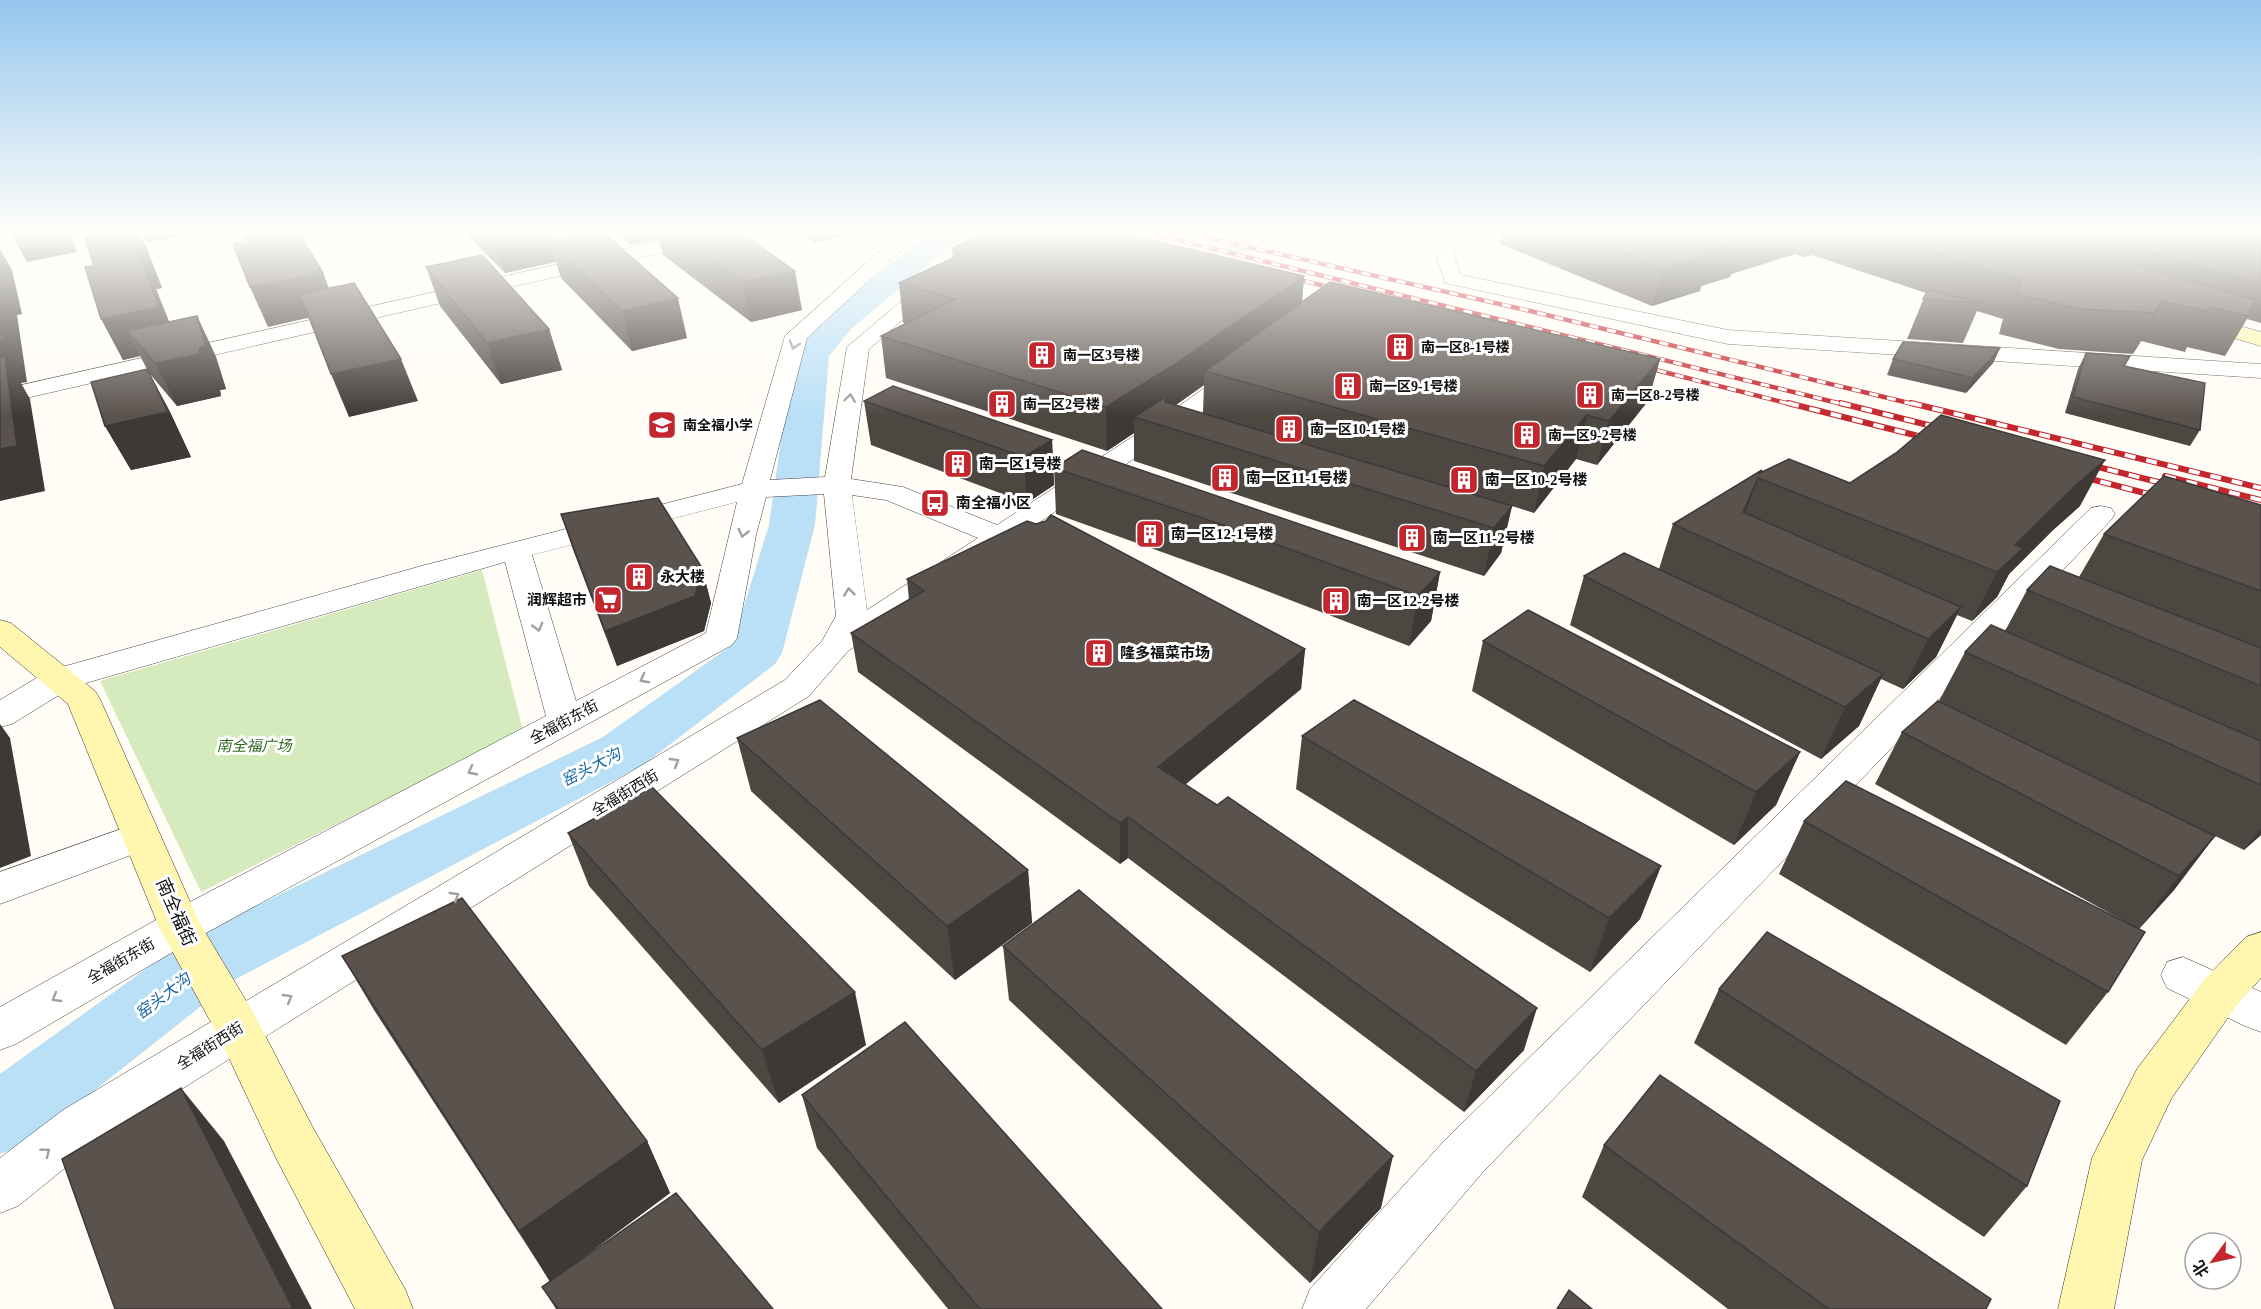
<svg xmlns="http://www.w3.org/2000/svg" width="2261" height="1309" font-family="'Times New Roman','Noto Sans SC',serif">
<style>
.green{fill:#d5ebbd}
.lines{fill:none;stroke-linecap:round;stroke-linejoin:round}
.river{fill:#b9e0f7;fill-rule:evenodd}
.street-tunnel{stroke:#dbdad3;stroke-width:21;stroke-dasharray:21 10;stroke-linecap:butt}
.street-casing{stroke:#444;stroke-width:1}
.secondary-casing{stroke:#333;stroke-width:1}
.street{fill:#fff;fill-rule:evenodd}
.secondary{fill:#fff6b0;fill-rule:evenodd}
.rail-far1-casing{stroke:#c4262e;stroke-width:4.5}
.rail-casing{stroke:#c4262e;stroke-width:6}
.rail-far1{stroke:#fff;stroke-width:3;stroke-dasharray:9;stroke-linecap:butt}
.rail{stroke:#fff;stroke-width:4;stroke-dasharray:11;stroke-linecap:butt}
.wall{fill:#4d4742;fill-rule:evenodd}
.shaded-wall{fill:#3f3936}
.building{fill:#5a524d;stroke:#3f3936;stroke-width:1.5}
.oneway{stroke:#a0a0a0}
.labels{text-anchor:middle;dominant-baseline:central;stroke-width:6;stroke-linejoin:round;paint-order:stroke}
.far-poi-label{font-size:14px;font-weight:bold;fill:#111;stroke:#fff;text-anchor:start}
.poi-label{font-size:15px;font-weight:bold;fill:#111;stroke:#fff;text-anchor:start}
.street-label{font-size:15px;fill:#111;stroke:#fff}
.park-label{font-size:15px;font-style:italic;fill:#2f6b1f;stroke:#fff}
.water-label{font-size:16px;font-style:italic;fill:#1768a6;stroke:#fff}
.near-street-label{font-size:18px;fill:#111;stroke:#fff}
</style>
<rect width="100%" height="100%" fill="#fffdf5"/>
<path class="green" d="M482,570L523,731L201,892L100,681Z"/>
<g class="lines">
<path class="river" d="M930,233H964L959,239L852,328L829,356L815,525L782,653L775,664L643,765L234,980L27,1144L0,1154V1074L186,940L603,737L732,645L769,525L793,354L828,314Z"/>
<path class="street-tunnel" d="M1202,267L1260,233"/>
<g class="street-casing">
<g id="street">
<path d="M900,233H920L807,338L770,480L825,477L847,347L982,233H1002L869,349L851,479L903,487L997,525L1172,411L1231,369L1239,367L1247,369L1251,374L1247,379L1190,421L1022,534L1047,544L1052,550L1047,556L1037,559L1003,547L848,651L809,696L97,1142L18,1206L0,1213V1158L63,1110L785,680L822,641L836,616L824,494L766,497L756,535L737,638L732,645L195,939L16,1044L0,1050V1007L165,915L546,716L505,562L72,687L12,724L0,727V700L48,671L425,565L742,484L785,336ZM852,495L886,500L978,538L867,610ZM737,502L706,633L576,701L532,555Z"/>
<path d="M1383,233H1423L1440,236L1448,233H1475L1473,237L1451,245L1461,275L1728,330L2261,364V378L1728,344L1445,283L1433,246L1385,237Z"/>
<path d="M679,237L686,239L689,243L686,247L0,404V390Z"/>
<path d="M2101,506L2111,508L2115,514L2111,520L1482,1173L1366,1309H1302L1310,1289L1446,1139L2091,508Z"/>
<path d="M141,822L155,826L161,836L155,846L0,904V872Z"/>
<path d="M2183,957L2261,992V1032L2245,1026L2167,988L2161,975L2167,962Z"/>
</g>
</g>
<g class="secondary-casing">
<g id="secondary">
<path d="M2197,314L2261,332V346L2189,325L2186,320L2189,315Z"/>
<path d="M0,620L11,623L95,691L100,699L199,922L254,1014L312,1126L405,1289L413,1309H355L276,1158L220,1039L159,927L68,704L0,647Z"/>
<path d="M2261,932V978L2236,1006L2171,1099L2142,1160L2114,1309H2058L2092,1158L2137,1069L2204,980L2246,937Z"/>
</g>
</g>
<use href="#street" class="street"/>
<use href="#secondary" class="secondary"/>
<g class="rail-far1-casing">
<g id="rail-far1">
<path d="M1149,233L1846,405"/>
<path d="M1186,233L1526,310L1917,405"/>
<path d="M1288,277L1341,290"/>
<path d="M1640,366L1794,405"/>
</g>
</g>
<g class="rail-casing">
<g id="rail">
<path d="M1788,403L1934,440"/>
<path d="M1840,403L1944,429"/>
<path d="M1911,403L2261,488"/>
<path d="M2086,464L2174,486"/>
<path d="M2079,476L2164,498"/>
<path d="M2165,476L2261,500"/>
</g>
</g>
<use href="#rail-far1" class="rail-far1"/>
<use href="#rail" class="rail"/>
</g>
<g class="wall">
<path d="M83,233H139L147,249L162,288L156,289L169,322L197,316L216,357L226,389L220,390L221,396L177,406L150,374L170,412L191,457L131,470L105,426L147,369L140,356L123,360L94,266Z"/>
<path d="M465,233H554L556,239L687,338L632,351L561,278L556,262L505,273Z"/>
<path d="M616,233H741L802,310L751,322L663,255L659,239L630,245Z"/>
<path d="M800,233H850V235L813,243Z"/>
<path d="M1502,233H2261V323L2247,319L2225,356L2187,347L2185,352L2141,341L2133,354L2059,349L1999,334L2003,319L1977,311L1963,343L1907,339L1926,293L1812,255L1804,257L1795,254L1731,274L1730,277L1701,286L1700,291L1652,306L1500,244Z"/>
<path d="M952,248L1304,276L1302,302L1660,359L1648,401L1597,465L1576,459L1534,513L1512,506L1501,553L1484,576L1134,461V433L1107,451L886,378L881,336L906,323H903L899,283L953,258ZM1204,385L1203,413L1176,405Z"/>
<path d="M426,267L549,329L562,370L501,384L440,306Z"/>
<path d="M2000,348L1993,363L1966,393L1887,375L1893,359Z"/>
<path d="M2086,353L2125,366L2200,430L2190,446L2065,413L2078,369Z"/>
<path d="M864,401L1052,440L1054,485L1027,503L871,445Z"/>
<path d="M1054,468L1440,572L1431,621L1409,646L1223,574L1056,514Z"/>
<path d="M1761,472L1850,483L2080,506L2052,531L2009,574L1997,597L1972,621L1957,615L1936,657L1903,689L1881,679L1859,726L1821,759L1570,625L1584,576L1659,569L1673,524Z"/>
<path d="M2261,505V835L2244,850L2133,796L2215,836L2174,890L2139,929L2108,992L2066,1045L1779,874L1804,821L2122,920L1875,784L1902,732L1939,701L1965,652L2005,631L2027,590L2079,577L2104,534Z"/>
<path d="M561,514L702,568L711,603L704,631L617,666L572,547Z"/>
<path d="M907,579L1305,649L1301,689L1185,784L1524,1050L1464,1112L1128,858L1120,864L858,672L851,633L909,600Z"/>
<path d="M1483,641L1800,752L1776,805L1734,845L1472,691Z"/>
<path d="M1302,736L1661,866L1640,919L1590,972L1296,789Z"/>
<path d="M737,738L1028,870L1032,923L955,980L751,791Z"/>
<path d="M568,833L866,1045L779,1103L589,886Z"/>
<path d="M1003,946L1381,1208L1310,1283L1009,1000Z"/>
<path d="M342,956L647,1141L670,1193L560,1275L773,1309H556L542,1287L550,1281L374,1010Z"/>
<path d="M1719,989L2027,1186L1984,1237L1694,1043Z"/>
<path d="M802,1095L1162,1309H948L817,1148Z"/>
<path d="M1604,1145L1986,1309H1728L1582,1197Z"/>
</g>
<g class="shaded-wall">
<path d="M11,233H69L77,252L27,262Z"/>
<path d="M137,233H139L147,249L162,288L156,289L179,347L127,331L140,356L123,360L101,319L137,251Z"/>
<path d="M143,233H195L148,242Z"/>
<path d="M507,233H554L559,249L550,241L556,262L505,273L493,236Z"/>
<path d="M627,233H658L659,239L630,245Z"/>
<path d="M811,233H850V235L813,243Z"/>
<path d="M1756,233H1802L1795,254L1731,274L1730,277L1701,286L1700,291L1652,306L1662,268L1738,238Z"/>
<path d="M1812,233H1819L1812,255L1804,257Z"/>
<path d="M0,249L12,270L22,314L17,315L27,382L21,383L30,399L45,491L0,501Z"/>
<path d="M795,271L802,310L751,322L743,282Z"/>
<path d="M323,273L338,311L268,327L250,287Z"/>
<path d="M1304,276L1301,315L1205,371L1204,385L1167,411L1134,417V433L1107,451L1106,407Z"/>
<path d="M678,298L687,338L632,351L622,311Z"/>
<path d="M2162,301L2141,341L2133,354L2155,313Z"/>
<path d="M197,316L216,357L226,389L220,390L221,396L177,406L155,363Z"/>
<path d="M549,329L562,370L501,384L487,343Z"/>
<path d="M2000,348L1993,363L1966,393L1973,378Z"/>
<path d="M401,359L418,401L349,417L331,374Z"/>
<path d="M1660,359L1648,401L1597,465L1609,421Z"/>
<path d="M147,369L170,412L191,457L131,470L105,426Z"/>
<path d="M1587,415L1576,459L1534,513L1544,466Z"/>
<path d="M1052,440L1054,485L1027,503L1024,457Z"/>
<path d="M2105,460L2080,506L2052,531L2009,574L1997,597L1972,621L1997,572L2015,545L2077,484Z"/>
<path d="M1758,478L1741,525L1743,512Z"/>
<path d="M1512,506L1501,553L1484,576L1494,528Z"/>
<path d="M702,568L711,603L704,631L617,666L605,631Z"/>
<path d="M1440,572L1431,621L1409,646L1418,596Z"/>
<path d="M1961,607L1936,657L1903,689L1928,639Z"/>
<path d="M1305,649L1301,689L1157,808L1158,767Z"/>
<path d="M1883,674L1859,726L1821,759L1845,707Z"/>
<path d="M0,724L10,738L31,856L0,868Z"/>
<path d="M1800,752L1776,805L1734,845L1756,792Z"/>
<path d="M1128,817V858L1120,864V823Z"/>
<path d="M2261,828V835L2244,850Z"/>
<path d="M2215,836L2174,890L2138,930L2179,876Z"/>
<path d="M1661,866L1640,919L1590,972L1609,918Z"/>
<path d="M1028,870L1032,923L955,980L947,926Z"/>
<path d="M855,992L866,1045L779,1103L762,1050Z"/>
<path d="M1537,1008L1524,1050L1464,1112L1476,1071Z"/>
<path d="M181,1088L224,1141L312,1309H293Z"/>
<path d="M647,1141L670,1193L550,1282L519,1231Z"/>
<path d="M1393,1156L1381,1208L1310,1283L1319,1232Z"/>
</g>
<g class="building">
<path d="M83,233H137L143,250L137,251L159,307L101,319L85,267L94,266Z"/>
<path d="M242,233H299L323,273L250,287L233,244L245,242Z"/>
<path d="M490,233H507L493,236Z"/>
<path d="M586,233H604L678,298L622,311L550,241Z"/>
<path d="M675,233H741L795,271L743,282Z"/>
<path d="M985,233H1121L1304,276L1172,366L1106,407L881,336L955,299L899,283L966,252L952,248Z"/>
<path d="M1571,233H1756L1738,238L1742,240L1704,251L1711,253L1662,268Z"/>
<path d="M1870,233H2024L2256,300L2248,316L2209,307L2207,311L2162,301L2155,313L2079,309L2017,294L2021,280Z"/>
<path d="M2082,233H2261V284Z"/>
<path d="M482,255L549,329L487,343L426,267Z"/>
<path d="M1330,282L1660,359L1609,421L1587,415L1544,466L1205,371Z"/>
<path d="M354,283L401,359L331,374L300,294Z"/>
<path d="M1928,290L1981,303L1923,299Z"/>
<path d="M197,316L206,347L199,348L200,354L155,363L127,331Z"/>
<path d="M0,319L3,340L0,341Z"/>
<path d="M1903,342L2000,348L1973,378L1893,359Z"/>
<path d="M2086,353L2130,356L2124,366L2205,383L2200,430L2073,397Z"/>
<path d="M5,357L17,446L0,449V358Z"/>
<path d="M147,369L168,412L105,426L91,382Z"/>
<path d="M893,386L1052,440L1024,457L864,401Z"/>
<path d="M1167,396L1165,402L1512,506L1494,528L1134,417Z"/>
<path d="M1941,415L2105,460L2077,484L2015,545L2023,548L1997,572L1758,478L1743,512L1961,607L1928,639L1673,524L1762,470L1760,473L1789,459L1850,483L1896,453Z"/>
<path d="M1082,450L1440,572L1418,596L1226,526L1054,468Z"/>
<path d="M2164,476L2261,505V591L2104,534Z"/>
<path d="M658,498L702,568L695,596L605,631L561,514Z"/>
<path d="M1051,515L1305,649L1158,767L1217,805L1228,797L1537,1008L1476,1071L1128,817L1120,823L851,633L924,591L907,579L1027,521L1036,524L1046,521Z"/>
<path d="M1624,553L1883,674L1845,707L1584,576Z"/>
<path d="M2050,566L2261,648V686L2027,590Z"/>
<path d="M1528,610L1800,752L1756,792L1483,641Z"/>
<path d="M1991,625L2261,741V785L1965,652Z"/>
<path d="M820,700L1028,870L947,926L737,738Z"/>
<path d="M1354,700L1661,866L1609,918L1302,736Z"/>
<path d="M1938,701L2215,836L2179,876L1902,732Z"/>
<path d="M1846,781L2145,932L2108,992L1804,821Z"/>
<path d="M652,787L855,992L762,1050L568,833Z"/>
<path d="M1079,890L1393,1156L1319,1232L1003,946Z"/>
<path d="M462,898L647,1141L519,1231L342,956Z"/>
<path d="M1767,932L2060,1101L2027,1186L1719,989Z"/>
<path d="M905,1022L1162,1309H980L802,1095Z"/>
<path d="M1660,1075L1991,1299L1986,1309H1829L1604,1145Z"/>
<path d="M181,1088L293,1309H115L62,1159Z"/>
<path d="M676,1193L773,1309H558L542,1287Z"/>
<path d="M1569,1290L1592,1309H1557Z"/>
</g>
<defs><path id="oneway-chevron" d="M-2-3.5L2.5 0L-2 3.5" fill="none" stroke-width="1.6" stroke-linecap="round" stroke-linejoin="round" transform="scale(1.5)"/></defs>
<g class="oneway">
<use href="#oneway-chevron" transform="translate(794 345) rotate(107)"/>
<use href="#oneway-chevron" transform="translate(850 398) rotate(-82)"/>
<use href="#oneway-chevron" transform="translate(743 533) rotate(104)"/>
<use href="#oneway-chevron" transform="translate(849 592) rotate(-96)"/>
<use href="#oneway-chevron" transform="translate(538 627) rotate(74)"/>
<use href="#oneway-chevron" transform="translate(644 679) rotate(152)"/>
<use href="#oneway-chevron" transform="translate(675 762) rotate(-31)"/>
<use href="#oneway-chevron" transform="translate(472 771) rotate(152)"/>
<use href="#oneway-chevron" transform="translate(455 896) rotate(-31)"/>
<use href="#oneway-chevron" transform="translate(56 998) rotate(150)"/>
<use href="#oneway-chevron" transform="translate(288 998) rotate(-31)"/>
<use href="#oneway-chevron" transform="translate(46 1152) rotate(-38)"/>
</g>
<linearGradient id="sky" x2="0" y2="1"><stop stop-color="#95c6ee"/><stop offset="0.56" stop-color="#fffefa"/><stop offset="1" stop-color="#fffefa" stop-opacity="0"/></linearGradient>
<rect width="2261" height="416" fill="url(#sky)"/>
<defs>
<g id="building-square" transform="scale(1.5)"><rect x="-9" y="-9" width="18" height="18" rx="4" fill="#c4262e" stroke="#fff"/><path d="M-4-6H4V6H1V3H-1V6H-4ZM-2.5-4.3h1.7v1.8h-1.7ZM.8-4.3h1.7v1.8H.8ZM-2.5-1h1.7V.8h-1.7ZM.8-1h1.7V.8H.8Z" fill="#fff"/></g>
<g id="school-square" transform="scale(1.5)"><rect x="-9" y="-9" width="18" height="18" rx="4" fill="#c4262e" stroke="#fff"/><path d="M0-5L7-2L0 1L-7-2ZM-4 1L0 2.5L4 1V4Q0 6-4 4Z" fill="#fff"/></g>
<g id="bus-square" transform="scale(1.5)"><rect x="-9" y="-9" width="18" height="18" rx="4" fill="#c4262e" stroke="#fff"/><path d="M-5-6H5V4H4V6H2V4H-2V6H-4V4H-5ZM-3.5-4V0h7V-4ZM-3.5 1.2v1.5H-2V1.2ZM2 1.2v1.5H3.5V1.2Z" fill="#fff"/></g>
<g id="supermarket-square" transform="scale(1.5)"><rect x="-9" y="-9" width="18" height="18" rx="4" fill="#c4262e" stroke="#fff"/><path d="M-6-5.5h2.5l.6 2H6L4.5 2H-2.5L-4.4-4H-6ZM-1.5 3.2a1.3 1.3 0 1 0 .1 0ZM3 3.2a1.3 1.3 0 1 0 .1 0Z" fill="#fff"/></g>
</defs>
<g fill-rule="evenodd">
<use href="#building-square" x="1400" y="347"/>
<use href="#building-square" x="1042" y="355"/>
<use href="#building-square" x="1348" y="386"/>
<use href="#building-square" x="1590" y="395"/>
<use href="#building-square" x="1002" y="404"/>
<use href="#school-square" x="662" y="425"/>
<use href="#building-square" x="1289" y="429"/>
<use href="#building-square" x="1527" y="435"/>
<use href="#building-square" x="958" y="464"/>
<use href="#building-square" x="1225" y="478"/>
<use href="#building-square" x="1464" y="480"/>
<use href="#bus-square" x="935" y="503"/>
<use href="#building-square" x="1150" y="534"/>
<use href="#building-square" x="1412" y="538"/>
<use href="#building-square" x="639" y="577"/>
<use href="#supermarket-square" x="608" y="600"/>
<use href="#building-square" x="1336" y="601"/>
<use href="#building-square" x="1099" y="653"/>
</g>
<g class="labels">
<g class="far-poi-label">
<text x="1421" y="347">南一区8-1号楼</text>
<text x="1063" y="355">南一区3号楼</text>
<text x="1369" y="386">南一区9-1号楼</text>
<text x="1611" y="395">南一区8-2号楼</text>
<text x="1023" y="404">南一区2号楼</text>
<text x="683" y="425">南全福小学</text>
<text x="1310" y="429">南一区10-1号楼</text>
<text x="1548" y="435">南一区9-2号楼</text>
</g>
<g class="poi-label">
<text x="979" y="464">南一区1号楼</text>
<text x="1246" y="478">南一区11-1号楼</text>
<text x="1485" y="480">南一区10-2号楼</text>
<text x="956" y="503">南全福小区</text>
<text x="1171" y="534">南一区12-1号楼</text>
<text x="1433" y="538">南一区11-2号楼</text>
<text x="660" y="577">永大楼</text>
<text x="587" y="600" text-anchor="end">润辉超市</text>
<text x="1357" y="601">南一区12-2号楼</text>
<text x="1120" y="653">隆多福菜市场</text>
</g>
<g class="street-label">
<text transform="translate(564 722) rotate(-28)">全福街东街</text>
<text transform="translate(625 793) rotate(-31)">全福街西街</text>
<text transform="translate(121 961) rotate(-30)">全福街东街</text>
<text transform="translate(210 1046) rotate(-32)">全福街西街</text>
</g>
<g class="park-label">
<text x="254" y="746">南全福广场</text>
</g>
<g class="water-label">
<text transform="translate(591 767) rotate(-27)">窑头大沟</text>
<text transform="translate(163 996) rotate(-37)">窑头大沟</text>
</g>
<g class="near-street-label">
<text transform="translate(176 912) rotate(66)">南全福街</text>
</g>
</g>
<g transform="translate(2213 1261) rotate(237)"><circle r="28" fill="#ffffff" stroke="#a0a0a0" stroke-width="1.5"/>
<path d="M0-4.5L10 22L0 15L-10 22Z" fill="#c4262e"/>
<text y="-9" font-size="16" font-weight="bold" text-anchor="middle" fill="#111111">北</text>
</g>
</svg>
